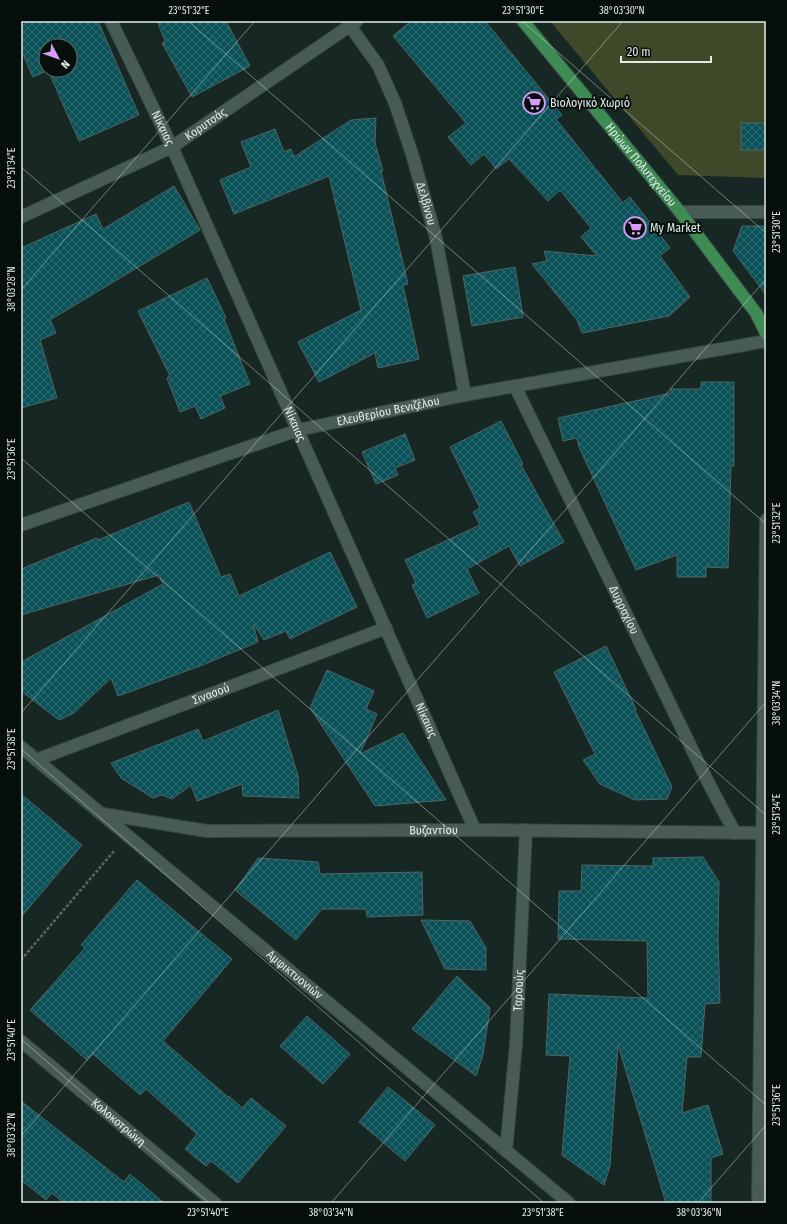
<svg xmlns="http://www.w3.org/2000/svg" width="787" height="1224" font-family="'Fira Sans Condensed',sans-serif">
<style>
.park{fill:#40482a}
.building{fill:url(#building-cross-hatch);stroke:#506465;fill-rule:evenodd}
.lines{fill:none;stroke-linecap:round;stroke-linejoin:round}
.minor-casing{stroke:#384541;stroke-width:14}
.major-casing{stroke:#384541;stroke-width:14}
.path{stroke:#5b6966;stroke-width:2.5;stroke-dasharray:3 2;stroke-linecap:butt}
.minor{stroke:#485b55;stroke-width:12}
.major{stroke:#3e8b54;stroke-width:12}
.ticks{fill:none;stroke:#e1ece9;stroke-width:1;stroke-opacity:0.45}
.labels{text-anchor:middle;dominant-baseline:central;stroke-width:4;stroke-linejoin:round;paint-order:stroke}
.poi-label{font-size:12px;fill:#e1ece9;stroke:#070f0c;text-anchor:start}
.street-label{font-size:12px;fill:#e1ece9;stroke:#070f0c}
.neatline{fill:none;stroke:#e1ece9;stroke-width:1.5}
.ticks-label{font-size:10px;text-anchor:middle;fill:#e1ece9}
</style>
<defs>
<pattern id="building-cross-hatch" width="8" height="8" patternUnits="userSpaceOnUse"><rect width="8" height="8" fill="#0a5258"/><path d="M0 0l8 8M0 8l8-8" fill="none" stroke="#2d6b70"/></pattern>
</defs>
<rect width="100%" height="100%" fill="#172723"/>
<path class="park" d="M550,21H766V178L678,175Z"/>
<g class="building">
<path d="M31,21H98L139,115L79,141L48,70L33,77L21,50V26ZM46,46H70V70H46Z"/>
<path d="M157,21H226L250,66L192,97L162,43L165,41Z"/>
<path d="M411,21H485L562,115L556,119L623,203L630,197L670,248L660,256L690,297L669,316L582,333L577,320L532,264L547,261L544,251L597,256L581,237L591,228L560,190L548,201L509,159L496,169L484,154L471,165L448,137L466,123L393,36Z"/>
<path d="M376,118L375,143L383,171H381L408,284L403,285L419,359L378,368L375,353L319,382L298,342L361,310L329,176L234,214L220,180L251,167L241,142L275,129L284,152L291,149L294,157L351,120Z"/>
<rect x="741" y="123" width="25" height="27"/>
<path d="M174,186L200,230L50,320L56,333L40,340L57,398L21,408V248L96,214L103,229Z"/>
<path d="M742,226H766V295L733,251Z"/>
<path d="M515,267L523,317L472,326L463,276Z"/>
<path d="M207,278L226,318L224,319L250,384L220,396L225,408L201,419L195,406L180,412L167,378L170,376L138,311Z"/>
<path d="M701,382H734V466H731L728,568L706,567V577H677V555L636,570L579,447L577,438L563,441L558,418L671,393V389H701Z"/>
<path d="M501,421L523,464L521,465L564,542L520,566L509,546L467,569L479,593L427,618L412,585L416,583L405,560L480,525L473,512L480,508L450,447Z"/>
<path d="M405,434L415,460L395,468L398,475L376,484L362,452Z"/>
<path d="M189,502L221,577L230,574L239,596L330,552L357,607L290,639L286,631L264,640L253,623L258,642L200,666L118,696L111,678L74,713L59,720L21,691V662L163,584L159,575L21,615V569L97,538L98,540Z"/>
<path d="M606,646L636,709L635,710L672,787L667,799L635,800L600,784L583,760L595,754L554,672Z"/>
<path d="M327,670L374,691L366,709L377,714L360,754L403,733L446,800L375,806L310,708Z"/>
<path d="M278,710L298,776L299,798L243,796L242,784L197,801L191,785L172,799L162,795L153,798L121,778L111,763L198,729L203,741Z"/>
<path d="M21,794L82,845L21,917Z"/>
<path d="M703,857L719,882L718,938L720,1003L705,1004L701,1057H687L682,1113L708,1105L723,1154L711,1158V1203H666L618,1045L610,1166L604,1185L562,1155L570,1056L546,1055L549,994L648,998L647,941L558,939L559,891H581L582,865L653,866V858Z"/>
<path d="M258,858L318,862L320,874L422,872L423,915L367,917L366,909H322L296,940L235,890Z"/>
<path d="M137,880L232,959L163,1041L228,1097L229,1096L242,1108L251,1098L286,1126L238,1183L211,1161L206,1166L185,1149L197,1134L146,1089L140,1095L93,1054L87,1060L30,1010L85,948L81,945Z"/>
<path d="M421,920L470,921L486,948V970L445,969Z"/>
<path d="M457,976L490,1008L483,1055L476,1076L412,1029Z"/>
<path d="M307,1016L350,1054L323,1084L280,1046Z"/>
<path d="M388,1087L435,1125L405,1161L359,1122Z"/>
<path d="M21,1101L124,1182L130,1174L164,1203H64L52,1193L46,1200L21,1180Z"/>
</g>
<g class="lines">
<g class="minor-casing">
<g id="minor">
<path id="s1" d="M111,21L172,147L475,830"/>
<path id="s2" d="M350,26L378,65L395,103L412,154L436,238L465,395"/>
<path d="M680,212H766"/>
<path id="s3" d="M21,217L172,147L357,21"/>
<path id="s4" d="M515,386L709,784L735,833"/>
<path id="s5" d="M21,525L298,430L465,395L766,341"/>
<path id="s6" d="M21,747L569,1203"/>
<path id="s7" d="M36,760L386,628"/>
<path id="s8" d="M103,814L207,831L475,830L766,833"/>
<path id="s9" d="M21,1041L215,1203"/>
<path id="s10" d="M506,1151L516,1044L526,830"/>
<path d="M758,1203L766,520"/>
</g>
</g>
<g class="major-casing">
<g id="major">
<path id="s11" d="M523,21L680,212L756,313L766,333"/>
</g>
</g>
<path class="path" d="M21,960L114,851"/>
<use href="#minor" class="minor"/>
<use href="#major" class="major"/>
</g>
<path class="ticks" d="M188,21L766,524M522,21L766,233M21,167L766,815M21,290L255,21M21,458L766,1105M21,713L623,21M21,749L544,1203M21,1039L209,1203M21,1136L766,279M331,1203L766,702M698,1203L766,1125"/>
<defs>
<g id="supermarket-ring" transform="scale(1.15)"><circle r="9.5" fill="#070f0c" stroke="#d79bf9" stroke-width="1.5"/><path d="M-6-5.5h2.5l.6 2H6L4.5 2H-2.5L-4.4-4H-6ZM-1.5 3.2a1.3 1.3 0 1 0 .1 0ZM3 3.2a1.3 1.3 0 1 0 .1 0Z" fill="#d79bf9"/></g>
</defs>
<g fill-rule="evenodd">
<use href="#supermarket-ring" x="534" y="103"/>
<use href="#supermarket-ring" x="635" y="228"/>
</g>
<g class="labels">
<g class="poi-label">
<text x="550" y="103">Βιολογικό Χωριό</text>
<text x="650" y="228">My Market</text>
</g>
<g class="street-label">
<text stroke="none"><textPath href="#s3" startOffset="207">Κορυτσάς</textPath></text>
<text stroke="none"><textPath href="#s1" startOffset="119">Νίκαιας</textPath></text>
<text stroke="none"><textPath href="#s11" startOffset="186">Ηρώων Πολυτεχνείου</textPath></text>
<text stroke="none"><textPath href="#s2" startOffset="195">Δελβίνου</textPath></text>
<text stroke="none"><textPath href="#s5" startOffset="385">Ελευθερίου Βενιζέλου</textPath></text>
<text stroke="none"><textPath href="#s1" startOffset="443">Νίκαιας</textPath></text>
<text stroke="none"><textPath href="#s4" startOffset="249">Δυρραχίου</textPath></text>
<text stroke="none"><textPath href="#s7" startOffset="187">Σινασού</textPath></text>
<text stroke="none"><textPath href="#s1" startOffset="767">Νίκαιας</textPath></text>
<text stroke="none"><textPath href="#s8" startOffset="332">Βυζαντίου</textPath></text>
<text stroke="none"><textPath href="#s6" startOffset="356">Αμφικτυονιών</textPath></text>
<text stroke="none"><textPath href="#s10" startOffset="161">Ταρσούς</textPath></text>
<text stroke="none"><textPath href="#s9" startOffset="127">Κολοκοτρώνη</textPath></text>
</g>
</g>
<rect width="787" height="1224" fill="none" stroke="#070f0c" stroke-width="44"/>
<g transform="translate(58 58) rotate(131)"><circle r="19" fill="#070f0c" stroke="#5e6764"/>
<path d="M0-3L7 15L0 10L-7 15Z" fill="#d79bf9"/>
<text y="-6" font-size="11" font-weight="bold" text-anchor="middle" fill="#e1ece9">N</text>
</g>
<path d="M621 56v6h90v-6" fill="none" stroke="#e1ece9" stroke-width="2"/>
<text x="627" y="56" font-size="12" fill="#e1ece9" stroke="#070f0c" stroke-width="3" paint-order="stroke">20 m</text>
<rect x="22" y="22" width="743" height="1180" class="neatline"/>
<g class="ticks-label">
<text x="189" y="14">23°51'32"E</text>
<text x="523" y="14">23°51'30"E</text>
<text x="622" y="14">38°03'30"N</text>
<text transform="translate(11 168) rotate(-90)" y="4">23°51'34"E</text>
<text transform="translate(776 232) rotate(-90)" y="4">23°51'30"E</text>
<text transform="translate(11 289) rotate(-90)" y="4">38°03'28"N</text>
<text transform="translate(11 459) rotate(-90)" y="4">23°51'36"E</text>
<text transform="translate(776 523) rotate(-90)" y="4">23°51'32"E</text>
<text transform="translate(776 703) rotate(-90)" y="4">38°03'34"N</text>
<text transform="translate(11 749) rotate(-90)" y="4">23°51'38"E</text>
<text transform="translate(776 814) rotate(-90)" y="4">23°51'34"E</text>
<text transform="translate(11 1040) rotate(-90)" y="4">23°51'40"E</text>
<text transform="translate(776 1105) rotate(-90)" y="4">23°51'36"E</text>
<text transform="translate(11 1135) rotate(-90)" y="4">38°03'32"N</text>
<text x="208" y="1216">23°51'40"E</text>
<text x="331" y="1216">38°03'34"N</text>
<text x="543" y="1216">23°51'38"E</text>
<text x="699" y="1216">38°03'36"N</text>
</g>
</svg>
